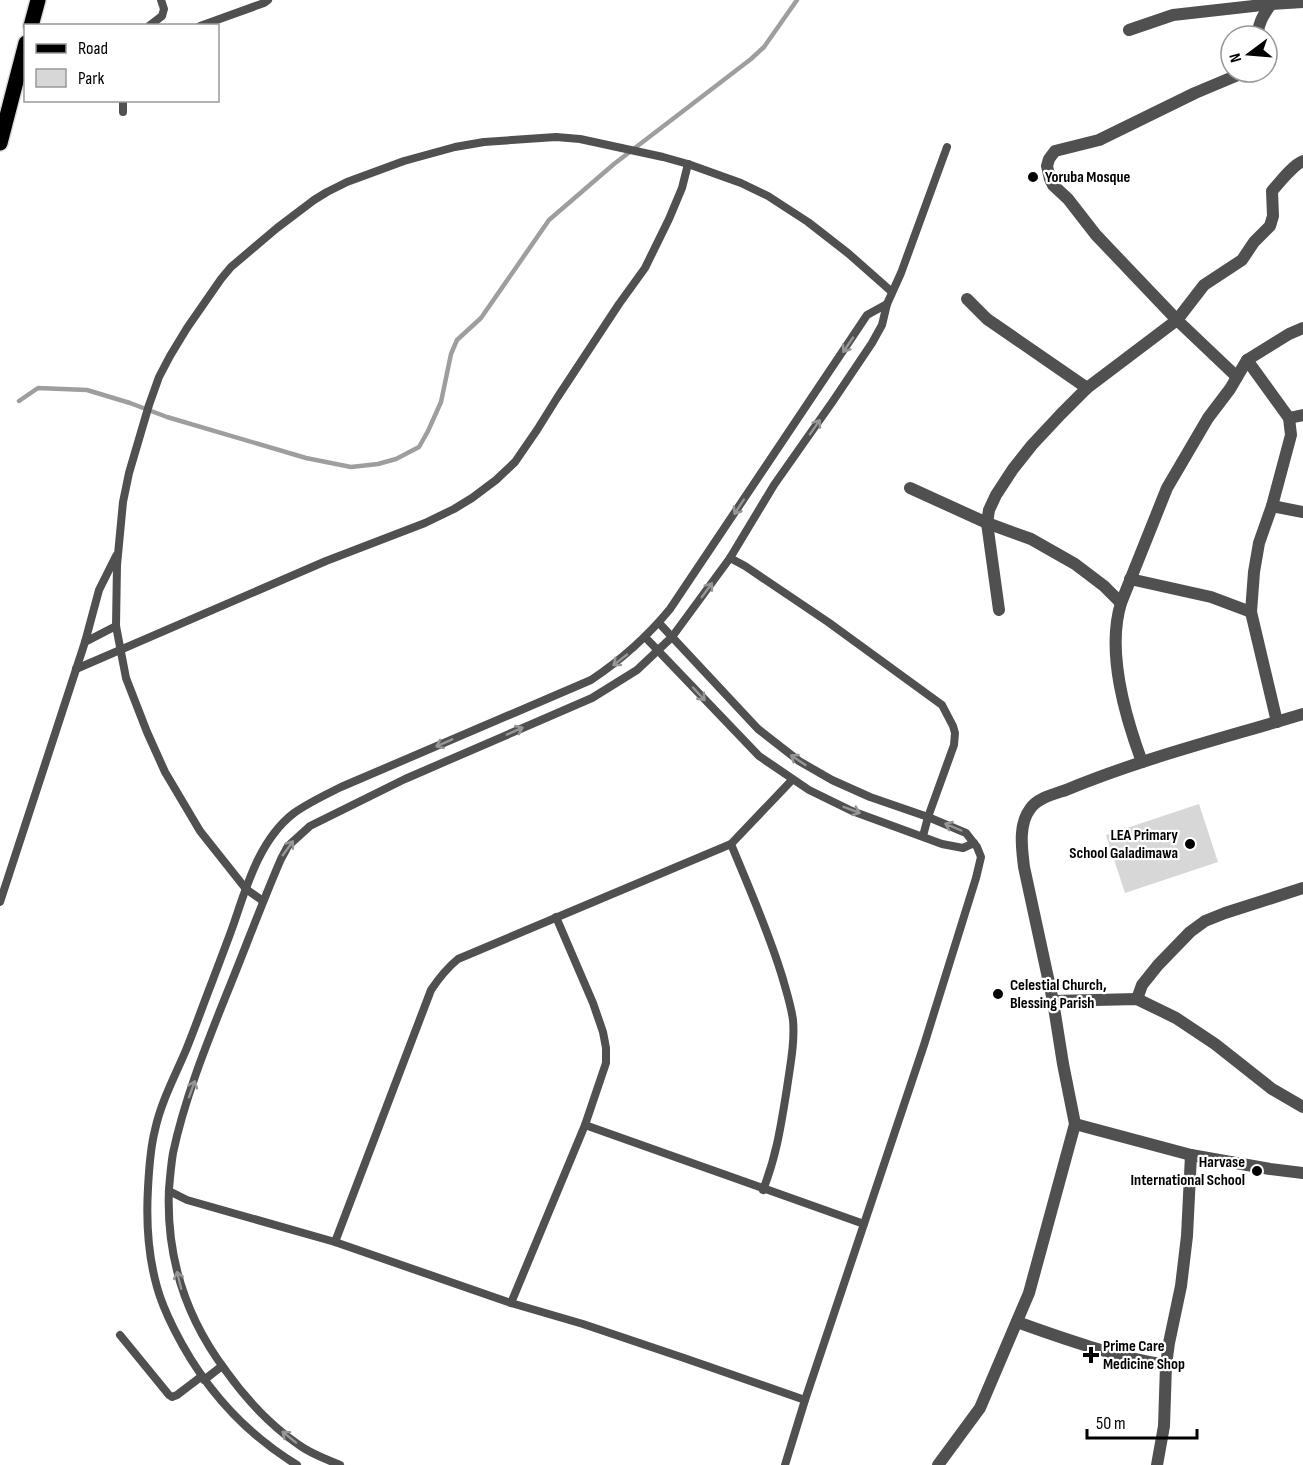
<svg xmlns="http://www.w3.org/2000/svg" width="1303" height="1465" font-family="'Sofia Sans Condensed',sans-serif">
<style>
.green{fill:#d7d7d7}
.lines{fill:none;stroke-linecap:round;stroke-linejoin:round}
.stream{stroke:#9e9e9e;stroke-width:4.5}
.primary-casing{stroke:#dbdbdb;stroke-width:18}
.lane{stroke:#505050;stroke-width:8}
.street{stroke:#505050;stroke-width:12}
.primary{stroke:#000;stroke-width:15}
.oneway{stroke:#969696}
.poi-dot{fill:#000;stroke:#fff;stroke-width:2}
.labels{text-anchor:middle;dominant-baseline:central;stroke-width:4.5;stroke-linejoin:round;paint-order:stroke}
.poi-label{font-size:16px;font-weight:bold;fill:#000;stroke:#fff;text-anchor:start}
</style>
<rect width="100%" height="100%" fill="#fff"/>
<path class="green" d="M1199,804L1218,862L1125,893L1106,835Z"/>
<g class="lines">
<path class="stream" d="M19,401L38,388L87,390L130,403L167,417L306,458L351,467L378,464L396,459L419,447L428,431L441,402L451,354L457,340L481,318L549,220L614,164L751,59L764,47L797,0"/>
<g class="primary-casing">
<g id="primary">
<path d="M31,26L38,0"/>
<path d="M0,143L26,43"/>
</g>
</g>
<g class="lane">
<path d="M149,26L162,16L164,9L161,0"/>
<path d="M200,26L264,3L268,0"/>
<path d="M123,100V112"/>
<path d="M730,558L745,566L828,622L942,705L953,726L955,733L954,745L928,817L923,836"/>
<path d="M659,623L758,729L799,761L832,780L870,797L928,817L966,833L977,847L981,857L976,878L924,1045L805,1400L785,1465"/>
<path d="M645,637L759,756L809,790L852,811L942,844L963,848L974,843"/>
<path d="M85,642L116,626"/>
<path d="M76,669L326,561L425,523L454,509L472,498L496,480L515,462L537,430L557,398L619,304L645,268L669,219L682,188L688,164"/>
<path d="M731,844C749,888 768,930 782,976C786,990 791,1005 793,1020C795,1043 790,1066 787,1088C781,1125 777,1154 763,1190"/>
<path d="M263,901L246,889L200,831L165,772L147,732L126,678L116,626L117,565L123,502L129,473L149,405L159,377L170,356L187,328L221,279L231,267L277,228L314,200L327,192L347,182L404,161L455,147L484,142L556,137L580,139L663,157L688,164L741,183L768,196L808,222L849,254L892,292"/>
<path d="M0,902L85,642L99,590L116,556"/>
<path d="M585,1125L864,1224"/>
<path d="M169,1191L187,1200L335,1242L511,1303L583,1324L684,1358L805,1400"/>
<path d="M335,1242L431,990C439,978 447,968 458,959L731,844L792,780"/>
<path d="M511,1303L585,1125L606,1063V1048L603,1032L593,1003L556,917"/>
<path d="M120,1335L169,1395L172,1397L177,1395L202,1376"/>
<path d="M204,1380L222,1366"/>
<path d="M297,1465C243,1432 202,1385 174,1329C167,1315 161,1302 157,1287C148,1255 146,1222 148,1188C149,1169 150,1149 155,1130C161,1102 175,1076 186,1050C195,1028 203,1005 212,982C219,963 227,943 234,923C247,885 260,839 294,813C308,803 325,795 341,787L591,680C621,660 647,637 670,609L867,315L887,304"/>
<path d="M340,1465C326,1459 311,1454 299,1445C270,1425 246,1399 226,1371C186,1318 166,1256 169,1189C170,1177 171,1165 173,1153C184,1101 205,1048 225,998C244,952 261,905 281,859L288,846L310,826L405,779L592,698L637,670L672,637L730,558L774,485L833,401L872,343L882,325L887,304L901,273L947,147"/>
</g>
<g class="street">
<path d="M1129,30L1173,15L1271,4L1303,2"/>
<path d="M1259,36C1256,25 1265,13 1271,4"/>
<path d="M967,299L987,319L1087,388"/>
<path d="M1247,360L1289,418L1291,435L1272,506L1259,543L1254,572L1251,612L1277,722"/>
<path d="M1237,377L1177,320L1096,235L1068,199L1053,185L1050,179L1047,166L1049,159L1055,151L1099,140L1195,93L1245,72"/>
<path d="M1289,418L1303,415"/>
<path d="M910,488L987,523L1031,539L1075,564L1104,586L1121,603"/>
<path d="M1272,506L1303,512"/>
<path d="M1130,579L1211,597L1251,612"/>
<path d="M999,610L987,523L989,510L996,495L1013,469L1032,445L1061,414L1087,388L1177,320L1204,285L1242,260L1254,242L1270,226L1273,216L1272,191C1280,182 1293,165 1303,161"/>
<path d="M1142,762C1125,716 1106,652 1121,603L1167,488L1208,418L1230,389L1247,360L1289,334L1303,328"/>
<path d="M1137,999L1142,985L1158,965L1190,932L1205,921L1225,913L1303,888"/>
<path d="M1053,1001L1137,999L1176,1018L1215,1044L1272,1089L1303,1107"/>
<path d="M1075,1124L1191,1155L1270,1169L1303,1173"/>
<path d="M1017,1322C1067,1340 1113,1356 1166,1365"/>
<path d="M938,1465L980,1408L1029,1293L1075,1124L1063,1064L1053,1001L1024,867C1022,849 1018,825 1030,809C1037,798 1054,794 1066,790C1143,758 1224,738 1303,714"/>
<path d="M1157,1465L1164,1426L1166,1365L1169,1343L1181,1286L1187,1236L1191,1155"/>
</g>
<use href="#primary" class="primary"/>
</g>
<defs><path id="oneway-shaft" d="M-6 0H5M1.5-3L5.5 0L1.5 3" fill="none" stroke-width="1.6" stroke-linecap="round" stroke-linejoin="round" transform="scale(1.5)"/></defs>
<g class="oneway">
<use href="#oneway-shaft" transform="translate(848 345) rotate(124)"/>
<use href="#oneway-shaft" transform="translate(815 427) rotate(-55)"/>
<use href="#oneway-shaft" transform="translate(739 507) rotate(123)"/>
<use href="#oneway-shaft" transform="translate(707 590) rotate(-54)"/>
<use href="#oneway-shaft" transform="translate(620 660) rotate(142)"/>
<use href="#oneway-shaft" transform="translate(699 694) rotate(47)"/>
<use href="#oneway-shaft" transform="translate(515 731) rotate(-24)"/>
<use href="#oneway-shaft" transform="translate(444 743) rotate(156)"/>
<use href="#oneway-shaft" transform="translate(798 760) rotate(-146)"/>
<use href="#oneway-shaft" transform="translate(852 810) rotate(21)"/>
<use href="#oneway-shaft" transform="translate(953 827) rotate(-157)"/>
<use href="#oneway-shaft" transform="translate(288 848) rotate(-54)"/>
<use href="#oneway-shaft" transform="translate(192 1089) rotate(-70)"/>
<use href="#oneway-shaft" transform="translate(179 1280) rotate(-104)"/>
<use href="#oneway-shaft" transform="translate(289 1437) rotate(-141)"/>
</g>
<g class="poi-dot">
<circle cx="1033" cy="177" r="6"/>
<circle cx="1190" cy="844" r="6"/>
<circle cx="998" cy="994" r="6"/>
<circle cx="1257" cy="1171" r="6"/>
<path d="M1088 1346h6v6h6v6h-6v6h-6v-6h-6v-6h6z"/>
</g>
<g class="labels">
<g class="poi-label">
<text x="1045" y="177">Yoruba Mosque</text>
<text x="1178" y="835" text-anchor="end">LEA Primary<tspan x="1178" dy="18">School Galadimawa</tspan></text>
<text x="1010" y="985">Celestial Church,<tspan x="1010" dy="18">Blessing Parish</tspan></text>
<text x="1245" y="1162" text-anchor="end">Harvase<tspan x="1245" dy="18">International School</tspan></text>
<text x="1103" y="1346">Prime Care<tspan x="1103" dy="18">Medicine Shop</tspan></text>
</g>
</g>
<rect x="24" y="24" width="195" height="78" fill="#ffffff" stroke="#999999" stroke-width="1.5"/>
<rect x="36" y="44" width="30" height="9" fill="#000000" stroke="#999999" stroke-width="1.5"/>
<text x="78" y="54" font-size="18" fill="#000000">Road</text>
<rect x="36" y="69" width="30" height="18" fill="#d7d7d7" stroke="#999999" stroke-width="1.5"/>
<text x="78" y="84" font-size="18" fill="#000000">Park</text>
<g transform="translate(1249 54) rotate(254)"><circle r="28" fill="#ffffff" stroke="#999999" stroke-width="1.5"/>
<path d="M0-4.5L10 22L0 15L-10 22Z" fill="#000000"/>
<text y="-9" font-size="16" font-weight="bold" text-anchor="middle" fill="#000000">N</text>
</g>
<path d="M1087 1429v9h110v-9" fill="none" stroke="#000000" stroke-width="3"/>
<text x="1096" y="1429" font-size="18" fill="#000000" stroke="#ffffff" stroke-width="4.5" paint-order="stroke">50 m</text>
</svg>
